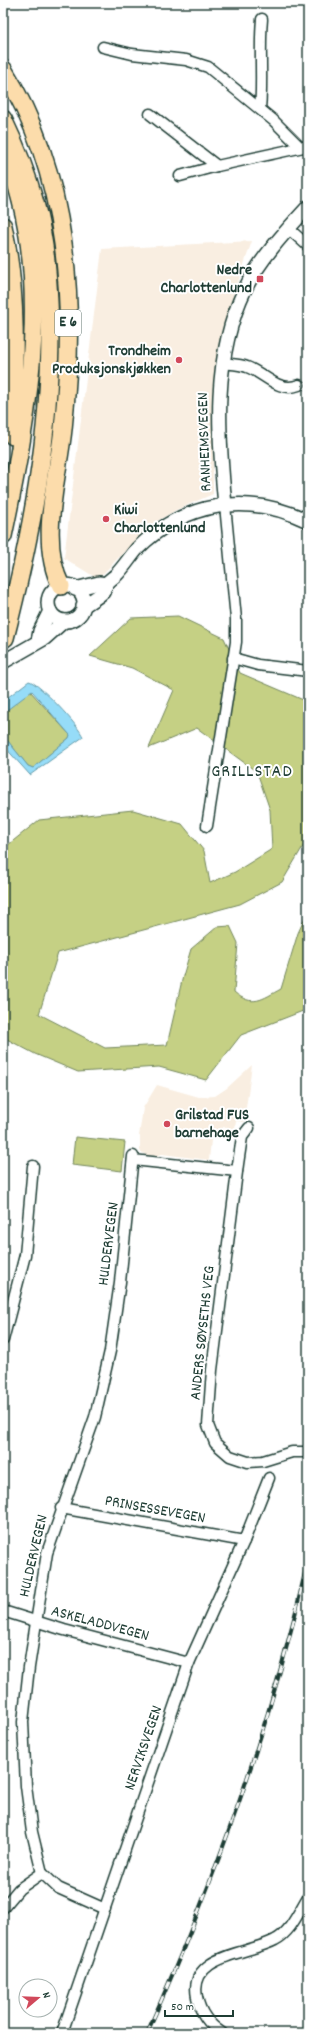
<svg xmlns="http://www.w3.org/2000/svg" width="311" height="2036" font-family="Dekko,sans-serif">
<style>
.built{fill:#f9eee1}
.green{fill:#c5d084;stroke:#72865c}
.water{fill:#96dcf8;stroke:#669caa}
.lines{fill:none;stroke-linecap:round;stroke-linejoin:round}
.minor-casing{stroke:#1f3d34;stroke-width:13}
.tertiary-casing{stroke:#1f3d34;stroke-width:16}
.trunk-casing{stroke:#1f3d34;stroke-width:20}
.minor{stroke:#fff;stroke-width:10}
.tertiary{stroke:#fff;stroke-width:13}
.trunk{stroke:#fcdcab;stroke-width:17}
.rail-casing{stroke:#1f3d34;stroke-width:4}
.rail{stroke:#fff;stroke-width:2.5;stroke-dasharray:8;stroke-linecap:butt}
.poi-dot{fill:#d1495b;stroke:#fff;stroke-width:1.5}
.labels{text-anchor:middle;dominant-baseline:central;stroke-width:4;stroke-linejoin:round;paint-order:stroke}
.shield{fill:#fff;stroke:#627771;stroke-width:1}
.shield-label{font-size:15px;font-weight:bold;fill:#1f3d34}
.poi-label{font-size:16px;font-weight:bold;fill:#1f3d34;stroke:#fff;text-anchor:end}
.street-label{font-size:16px;fill:#1f3d34;stroke:#fff}
.quarter-label{font-size:18px;letter-spacing:1px;fill:#1f3d34;stroke:#fff}
</style>
<rect width="100%" height="100%" fill="#fff"/>
<filter id="ink" filterUnits="userSpaceOnUse"><feTurbulence type="fractalNoise" baseFrequency=".025" numOctaves="2"/><feDisplacementMap in="SourceGraphic" scale="8" xChannelSelector="R" yChannelSelector="G"/><feConvolveMatrix kernelMatrix="1 2 1 2 8 2 1 2 1" color-interpolation-filters="sRGB"/></filter>
<g filter="url(#ink)">
<g class="built">
<path d="M252,241L222,329L213,386V494L176,510L149,526L98,579L64,558L102,249Z"/>
<path d="M252,1065L244,1122L236,1121L235,1129L223,1127L222,1131H212L209,1160L162,1154L156,1156L146,1155L140,1151V1136H139L143,1108L157,1085L199,1097L215,1096L227,1088Z"/>
</g>
<g class="green">
<path d="M178,616L224,638L240,673L308,702V838L282,882L240,904L58,953L39,1014L105,1048L167,1045L183,976L191,949L217,927L230,926L238,943L234,992C253,1008 262,999 281,989L298,933L308,911V1009L241,1035L206,1080L159,1067L78,1072L35,1054L3,1037V849L39,820L133,810L182,824L204,851L210,883L235,872L272,849L270,810L257,772L197,728L149,748L174,690L132,668L90,656L131,618Z"/>
<path d="M30,691L70,735L69,738L33,768L28,766L3,735V713Z"/>
<path d="M75,1137L125,1142L122,1171L72,1165Z"/>
</g>
<path class="water" d="M29,681C39,683 80,727 83,737L30,775L3,745V735L28,766L33,768L69,738L70,735L32,691L3,713V701Z"/>
<g class="lines">
<g class="minor-casing">
<g id="minor">
<path d="M103,47L132,54L186,60L208,67L273,120L300,147"/>
<path d="M260,109C263,79 259,50 262,19"/>
<path d="M150,114L217,166"/>
<path d="M180,176L217,166L308,146"/>
<path d="M288,228L308,246"/>
<path d="M222,363C230,364 240,364 247,367C266,374 278,393 299,385"/>
<path d="M233,658L258,665L308,671"/>
<path d="M207,826L236,642V619L225,505"/>
<path d="M249,1128L242,1137L238,1164L212,1370L208,1425L215,1443L230,1456L248,1462L263,1461L292,1452H308"/>
<path d="M133,1160L237,1171"/>
<path d="M3,1340L25,1255L33,1166"/>
<path d="M61,1508L244,1541"/>
<path d="M3,1611L64,1630L189,1663"/>
<path d="M3,1908L19,1889L42,1873"/>
<path d="M105,1909L58,1888L42,1873L32,1832L26,1786L23,1722L29,1667L47,1553L95,1417L110,1351L120,1282L133,1156"/>
<path d="M62,2033L189,1663L244,1541L269,1478"/>
<path d="M222,2033C208,2024 200,2013 197,1997C188,1954 250,1954 275,1940C291,1932 299,1911 308,1897"/>
</g>
</g>
<g class="tertiary-casing">
<g id="tertiary">
<path d="M225,505C218,432 212,358 245,289C260,259 285,232 308,207"/>
<circle cx="66" cy="603" r="18"/>
<path d="M75,589L99,583L107,584"/>
<path d="M83,606C89,602 98,597 103,592C105,589 105,586 107,583C109,580 113,578 116,575C124,567 130,557 137,549C185,501 248,492 308,521"/>
<path d="M38,641L40,631L50,611"/>
<path d="M3,662L45,638L64,621"/>
</g>
</g>
<g class="trunk-casing">
<g id="trunk">
<path d="M3,69C70,176 76,307 63,429C58,478 38,541 61,586"/>
<path d="M3,119C16,146 27,174 35,203C47,245 49,289 50,332C50,438 31,536 5,638"/>
<path d="M3,148C56,268 29,412 3,536"/>
<path d="M3,226C18,294 15,362 11,431L13,436"/>
</g>
</g>
<use href="#minor" class="minor"/>
<use href="#tertiary" class="tertiary"/>
<use href="#trunk" class="trunk"/>
<g class="rail-casing">
<path id="rail" d="M147,2033C216,1878 271,1726 308,1560"/>
</g>
<use href="#rail" class="rail"/>
</g>
</g>
<g class="poi-dot">
<rect x="256" y="275" width="8" height="8" rx="2"/>
<circle cx="179" cy="360" r="4"/>
<circle cx="106" cy="519" r="4"/>
<circle cx="167" cy="1124" r="4"/>
</g>
<g class="labels">
<rect class="shield" x="55" y="310" width="26" height="26" rx="3"/>
<g class="shield-label">
<text x="68" y="323">E 6</text>
</g>
<g class="poi-label">
<text x="252" y="270">Nedre<tspan x="252" dy="18">Charlottenlund</tspan></text>
<text x="171" y="351">Trondheim<tspan x="171" dy="18">Produksjonskjøkken</tspan></text>
<text x="114" y="510" text-anchor="start">Kiwi<tspan x="114" dy="18">Charlottenlund</tspan></text>
<text x="175" y="1115" text-anchor="start">Grilstad FUS<tspan x="175" dy="18">barnehage</tspan></text>
</g>
<g class="street-label">
<text transform="translate(205 442) rotate(-92)">RANHEIMSVEGEN</text>
<text transform="translate(109 1244) rotate(-83)">HULDERVEGEN</text>
<text transform="translate(203 1333) rotate(-84)">ANDERS SØYSETHS VEG</text>
<text transform="translate(155 1510) rotate(10)">PRINSESSEVEGEN</text>
<text transform="translate(34 1556) rotate(-77)">HULDERVEGEN</text>
<text transform="translate(100 1624) rotate(15)">ASKELADDVEGEN</text>
<text transform="translate(144 1748) rotate(-71)">NERVIKSVEGEN</text>
</g>
<g class="quarter-label">
<text x="252" y="772">GRILLSTAD</text>
</g>
</g>
<rect width="311" height="2036" fill="none" stroke="#fff" stroke-width="16"/>
<rect x="8" y="8" width="295" height="2020" fill="none" stroke="#1f3d34" stroke-width="1.5" filter="url(#ink)"/>
<g transform="translate(38 1998) rotate(71)"><circle r="19" fill="#ffffff" stroke="#a5b1ae"/>
<path d="M0-3L7 15L0 10L-7 15Z" fill="#d1495b"/>
<text y="-6" font-size="11" font-weight="bold" text-anchor="middle" fill="#1f3d34">N</text>
</g>
<path d="M165 2010v6h68v-6" fill="none" stroke="#1f3d34" stroke-width="2"/>
<text x="171" y="2010" font-size="12" fill="#1f3d34" stroke="#ffffff" stroke-width="3" paint-order="stroke">50 m</text>
</svg>
